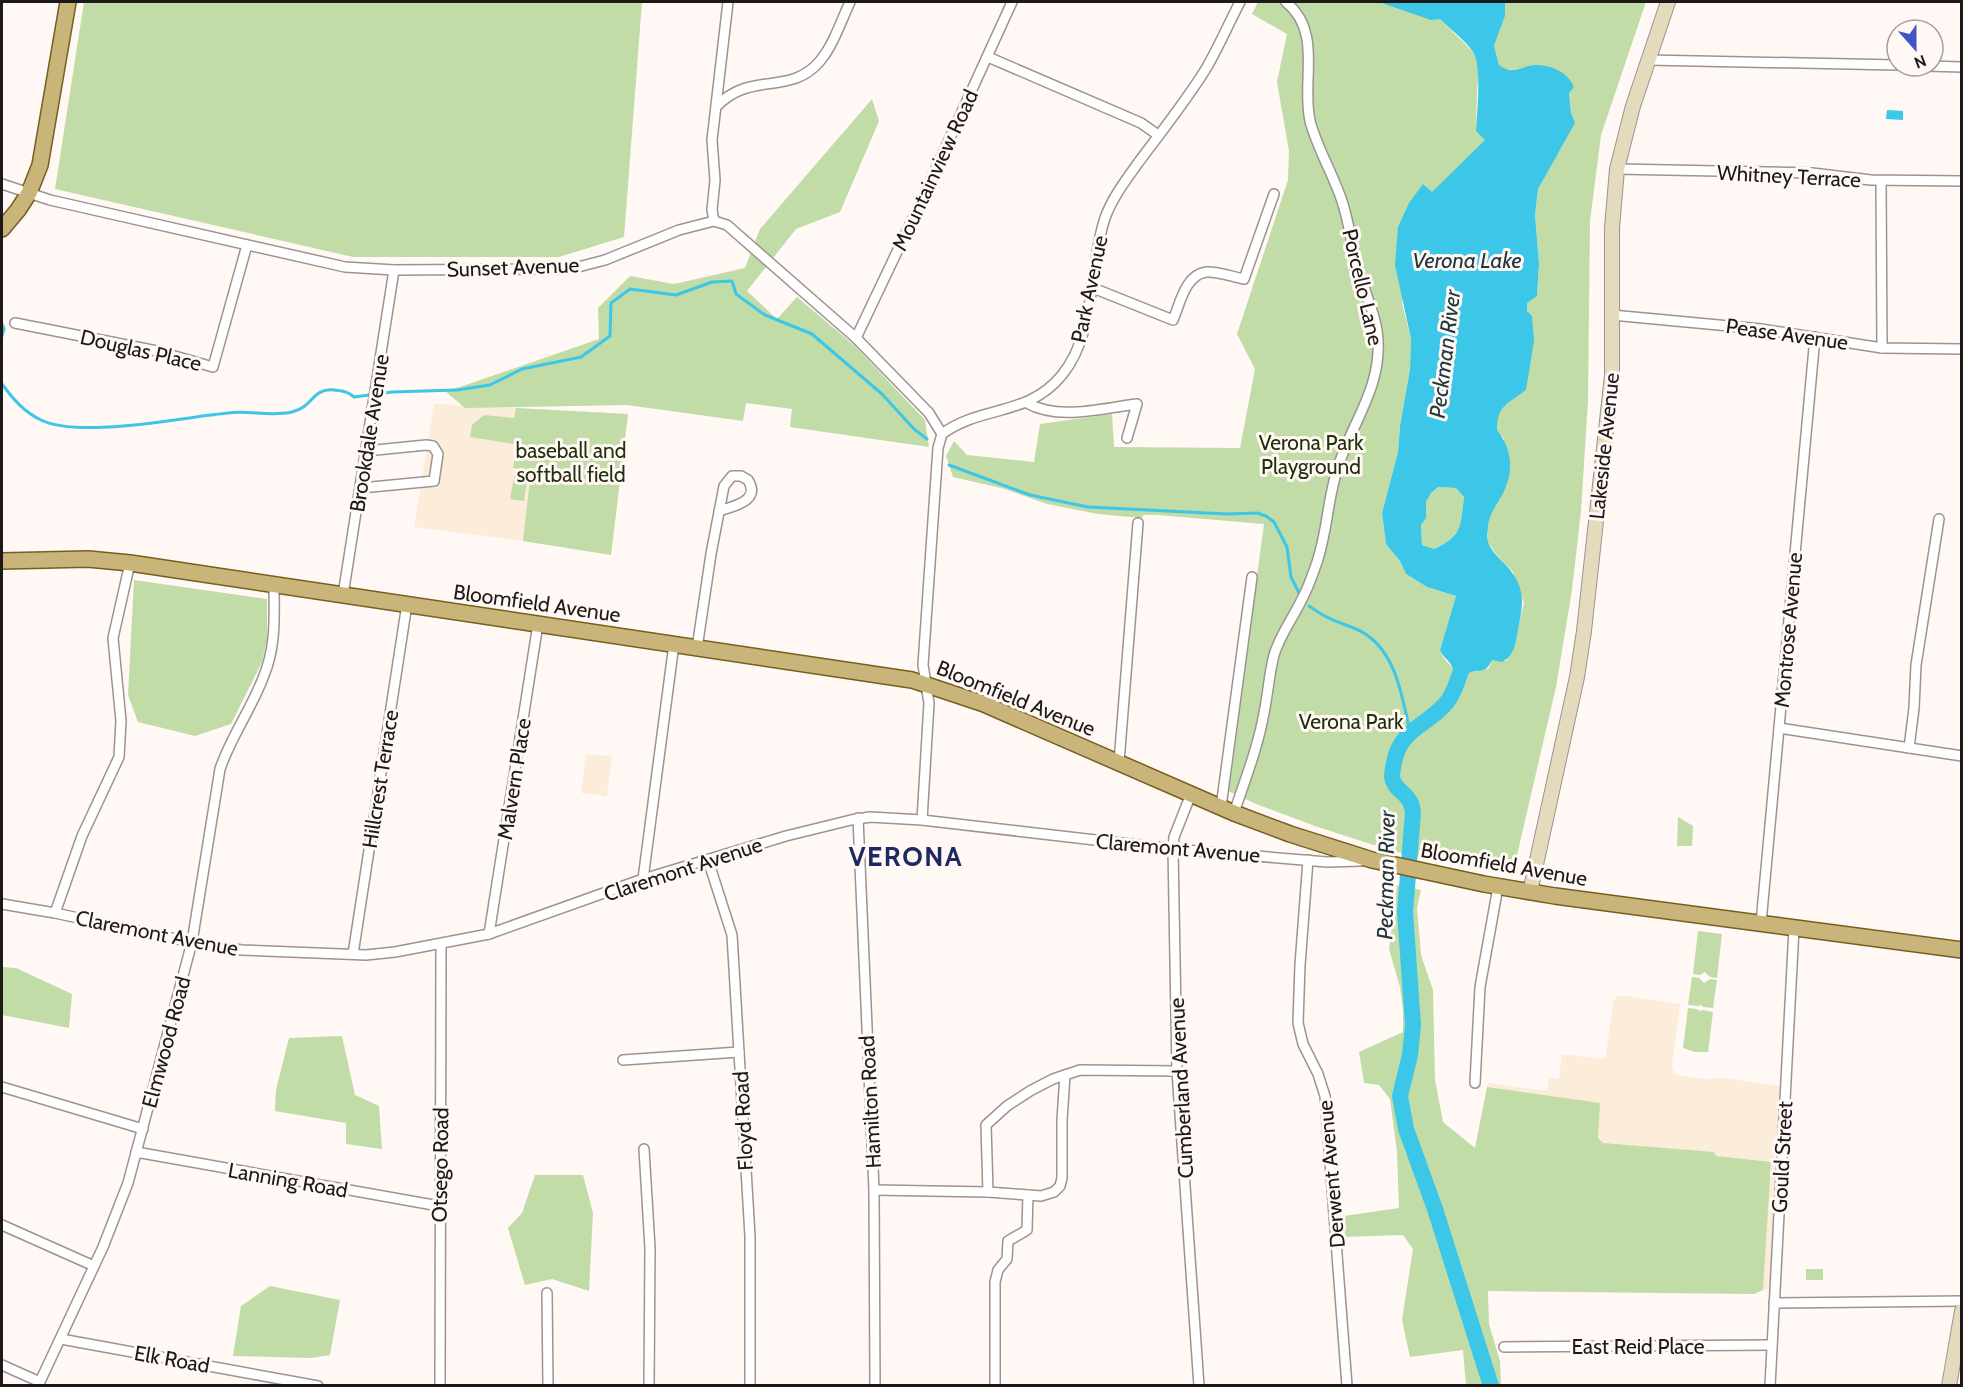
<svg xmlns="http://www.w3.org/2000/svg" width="1963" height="1387" font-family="Cabin,sans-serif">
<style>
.education{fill:#fcedda}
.green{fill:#c2dca7}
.water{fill:#3cc7e8;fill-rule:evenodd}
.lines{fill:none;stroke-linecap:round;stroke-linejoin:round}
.stream{stroke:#3cc7e8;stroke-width:3}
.river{stroke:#3cc7e8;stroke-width:16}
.street-casing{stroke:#9b9490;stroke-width:12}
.secondary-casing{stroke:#9b9490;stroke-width:16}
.primary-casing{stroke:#755f1e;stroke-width:18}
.street{stroke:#fff;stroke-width:9}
.secondary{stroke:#e4dabc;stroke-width:14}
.primary{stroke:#c9b57a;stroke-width:15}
.labels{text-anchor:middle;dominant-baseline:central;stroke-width:6;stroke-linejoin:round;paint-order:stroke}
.street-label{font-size:21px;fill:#1c1918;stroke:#fff8f4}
.park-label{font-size:21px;fill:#22310d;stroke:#fff8f4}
.water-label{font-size:22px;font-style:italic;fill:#20373d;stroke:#fff8f4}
.district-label{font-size:27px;font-weight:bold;letter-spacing:1.5px;fill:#1f2961;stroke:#fff8f4}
</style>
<rect width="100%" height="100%" fill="#fff8f4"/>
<g class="education">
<path d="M434,404L628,414L611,555L523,541L414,527Z"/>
<path d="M586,754L612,756L607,796L581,793Z"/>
<path d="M1618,995L1680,1004L1672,1065L1673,1071L1677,1075L1703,1079L1724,1078L1780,1086L1770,1290H1763L1461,1220L1488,1083L1547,1091L1549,1078L1559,1079L1562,1054L1603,1059L1606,1056L1613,1002Z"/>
</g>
<g class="green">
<path d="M84,2H642L624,237L559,257H353L55,189Z"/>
<path d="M1258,2H1379L1440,19L1474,53L1479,69L1477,91L1476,131L1486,140L1432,193L1423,184L1402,303L1411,339L1410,369L1400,426L1398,452L1382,513L1386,544L1400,561L1406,574L1427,587L1456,596L1440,650C1447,671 1470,677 1489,668L1492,660L1506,661L1512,653L1524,603L1513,572L1495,553L1487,540L1489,515L1501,498L1504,439L1496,430C1497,405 1507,404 1526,390L1527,302L1537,296L1539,264L1535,215L1538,189L1553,160L1563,145L1571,113L1569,93L1534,65C1521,69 1511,73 1499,66L1494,46L1505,16V2H1646L1601,135L1590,221L1588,400L1581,511L1572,590L1556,687L1514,868L1504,872L1427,859L1389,850L1315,826L1256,804L1228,791L1264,524L1157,515H1144L1141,518L1098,514L1047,504L1005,489L953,477L946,456L954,441L967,455L1034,462L1040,424L1112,414L1114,447L1240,448L1255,369L1237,334L1288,180L1289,151L1277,82L1287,34L1252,14Z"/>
<path d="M872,99L879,121L840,212L796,229L747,291L777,319L797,297L855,346L925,420L929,447L790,427L792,409L746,403L743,421L627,405L465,408L444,390L460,387L599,339L598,308L630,276L674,284L745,268L760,229Z"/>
<path d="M516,408L628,414L611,555L523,541L531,471L513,468L515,454H519L520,445L470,437L472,425L484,415L514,418Z"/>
<path d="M515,472L528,474L524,501L510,499Z"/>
<path d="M1438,487L1456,488L1464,497C1460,527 1463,534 1434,549L1422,545L1421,525L1426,518V502L1431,493Z"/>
<path d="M134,580L267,599V640L262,662L231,724L195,736L138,722L128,695Z"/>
<path d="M1678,817L1693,826L1692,846H1677Z"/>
<path d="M1397,885L1421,890L1417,908L1421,955L1433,990L1435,1080L1443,1122L1475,1148L1487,1087L1600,1103L1598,1138L1603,1143L1714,1152L1716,1156L1771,1162L1763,1290L1754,1294L1488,1291L1489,1324L1500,1361L1501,1385H1466L1463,1350L1410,1357L1402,1320L1413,1249L1403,1235L1345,1237L1344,1216L1399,1208L1397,1152L1390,1099L1379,1085L1364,1083L1359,1052L1403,1032V1011L1400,987L1389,949Z"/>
<path d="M1698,931L1722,934L1717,978L1710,977L1705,972L1700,975L1693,974Z"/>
<path d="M2,967L16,968L72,994L69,1028L2,1015Z"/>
<path d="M1692,977L1699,978L1704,983L1710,979L1717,980L1713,1008L1703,1007L1701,1005L1698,1006L1688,1005Z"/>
<path d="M1688,1008L1697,1009L1700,1011L1703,1010L1713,1012L1708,1052H1695L1683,1048Z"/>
<path d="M342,1036L355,1095L379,1106L382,1149L346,1144V1123L275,1111L276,1090L289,1038Z"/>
<path d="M535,1175H583L593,1213L589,1291L552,1279L525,1285L508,1228L522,1213Z"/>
<rect x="1806" y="1269" width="17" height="11"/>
<path d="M270,1286L340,1300L330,1355L311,1358L233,1356L241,1306Z"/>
</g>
<g class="water">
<path d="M1379,2H1505V16L1494,46L1499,65C1515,76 1520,66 1535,65C1551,65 1568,72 1574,87L1569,93L1571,113L1575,123L1538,189L1535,215L1539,264L1537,296L1527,303V311L1532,316L1534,341L1526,390C1508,404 1497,405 1497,430C1514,452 1514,475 1500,499C1494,509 1489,515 1488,527C1488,532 1486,537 1488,541C1490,550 1498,557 1504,563C1528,588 1523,604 1517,635C1515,646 1513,657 1502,662L1492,660C1484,678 1475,666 1465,676L1453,673C1455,663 1443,659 1440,650L1456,596L1427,587L1406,574L1400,561L1386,544L1382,513L1398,452L1400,426L1410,369L1411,339L1395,265L1398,227L1409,203L1423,184L1432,192L1485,140L1476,131C1477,114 1482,64 1473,52C1465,40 1450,29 1440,19L1431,20ZM1438,487L1456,488L1464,497C1460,527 1463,535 1434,549L1422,545L1421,525L1426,518V502L1431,493Z"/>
<path d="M1887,110L1903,111V120L1886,119Z"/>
</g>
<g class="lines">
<g class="stream">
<path d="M2,324L4,329L2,336"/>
<path d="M2,384C13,399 24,412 41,420C80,439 184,417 228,413C249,410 271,417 292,412C314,407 311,388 334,390C343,391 347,391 354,397L392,392L457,390L490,385L522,369L581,357L610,336L611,303L630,289L676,295L712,282L732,281L736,294L765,315L812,334L882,394L914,429L927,439"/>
<path d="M949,465L1030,495L1088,507L1227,514L1257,513L1266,516L1274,522L1287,547L1291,577L1299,593"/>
<path d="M1309,606C1314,609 1319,613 1325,616C1338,624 1355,626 1367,635C1397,656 1402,698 1410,731"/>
</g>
<path class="river" d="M1466,654C1461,669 1457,689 1447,702C1428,726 1400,728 1394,763C1393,768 1392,772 1392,777C1394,792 1411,792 1413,812L1405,912L1413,1025L1410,1055L1400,1096L1406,1129L1435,1209L1491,1386"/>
<g class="street-casing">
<g id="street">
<path d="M988,57L1141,123L1158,135"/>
<path d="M1648,60L1897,65"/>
<path d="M1927,66L1962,67"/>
<path d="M716,107C750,70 790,97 820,61C834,44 841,21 850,2"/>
<path d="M1617,169L1812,173L1871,180L1962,181"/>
<path d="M1881,181L1882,348"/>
<path d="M2,184L50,200L345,267L394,270L554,269L578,267L605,260L679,230L714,221L727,225L856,338L929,413L942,434"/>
<path d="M714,221L712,210L715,180L712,140L728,2"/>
<path d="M1093,288L1173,320C1180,304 1185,275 1206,272C1217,271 1233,277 1244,279L1274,194"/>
<path d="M1612,315L1761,329L1882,348L1962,349"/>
<path d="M15,323L157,351L213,367L247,245"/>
<path d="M856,338L923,197L1012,2"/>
<path d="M1027,403C1059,421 1102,408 1137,404L1127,438"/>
<path d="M361,488L434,481L438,454L433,446L426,445L366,451"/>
<path d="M343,595L394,270"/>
<path d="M697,648L711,554L724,486L732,476H741L748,480C761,501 734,506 719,511"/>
<path d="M1779,728L1962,756"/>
<path d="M1909,748L1914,708L1916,665L1939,519"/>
<path d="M1119,762L1138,523"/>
<path d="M1191,794L1174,837L1173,849L1177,1071L1199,1386"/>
<path d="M1221,807L1252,577"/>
<path d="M1234,813C1245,780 1258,747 1264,713C1268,694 1269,674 1274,655C1280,635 1293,618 1302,599C1308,588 1312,576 1316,565C1328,532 1327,497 1339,464C1353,422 1381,387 1378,340C1377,318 1366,296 1360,275C1352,251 1350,225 1342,201C1333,174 1317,148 1310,121C1301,81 1323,32 1286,2"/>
<path d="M858,818L874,1190L875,1386"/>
<path d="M922,820L929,703L923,665L938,448L942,434C981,405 1028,417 1062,375C1097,332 1088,268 1105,218C1112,198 1126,180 1138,163C1161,132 1187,100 1207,67C1219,46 1229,23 1240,2"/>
<path d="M708,860L732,935L750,1236V1386"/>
<path d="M1308,860L1300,965L1298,1023L1303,1044L1318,1074L1325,1096L1347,1386"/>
<path d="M643,879L674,644"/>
<path d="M2,904L55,913L204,945L242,950L366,955L395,952L489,934L643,879L786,836L851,820L870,817L922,820L1173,849L1327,862L1361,861"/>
<path d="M55,913L82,836L119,757L121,721L113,638L130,563"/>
<path d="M1761,923L1815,337"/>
<path d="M489,934L538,624"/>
<path d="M353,954L407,604"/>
<path d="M623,1060L739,1052"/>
<path d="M1475,1083L1480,987L1498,887"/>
<path d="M2,1087L143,1129"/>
<path d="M644,1149L650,1248L649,1386"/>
<path d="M136,1152L439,1206"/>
<path d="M874,1190L988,1192L1041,1196L1054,1192L1060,1186L1062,1178V1120L1065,1075"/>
<path d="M988,1192L986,1125L1007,1106L1030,1091L1053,1079L1080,1070L1177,1071"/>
<path d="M2,1225L94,1266"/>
<path d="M547,1293L548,1386"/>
<path d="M1774,1303L1962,1301"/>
<path d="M61,1339L318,1386"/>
<path d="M1504,1347L1772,1345"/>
<path d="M2,1365L40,1382"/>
<path d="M38,1386L103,1247L128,1183L192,942L220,769C232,733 256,703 267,667C276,640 274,612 274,584"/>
<path d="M440,1386L441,944"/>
<path d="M995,1386V1282L998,1270L1007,1259L1008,1241L1027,1230L1028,1195"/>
<path d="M1770,1386L1794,928"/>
</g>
</g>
<g class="secondary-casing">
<g id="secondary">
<path d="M1530,892L1577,677L1584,631L1612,375V228L1617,169L1633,106L1668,2"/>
<path d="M1949,1386L1962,1311"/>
</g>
</g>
<g class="primary-casing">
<g id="primary">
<path d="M2,229L18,210L29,193L40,165L68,2"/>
<path d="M2,561L88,559L130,563L912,680L984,704L1234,813L1290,834L1372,860L1484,884L1555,896L1962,950"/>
</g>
</g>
<use href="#street" class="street"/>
<use href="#secondary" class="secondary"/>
<use href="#primary" class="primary"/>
</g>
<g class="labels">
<g class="street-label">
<text transform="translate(935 170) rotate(-65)">Mountainview Road</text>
<text transform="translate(1789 176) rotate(3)">Whitney Terrace</text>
<text transform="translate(513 267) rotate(-2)">Sunset Avenue</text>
<text transform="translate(1363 287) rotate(77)">Porcello Lane</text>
<text transform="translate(1089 289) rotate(-78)">Park Avenue</text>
<text transform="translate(1787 334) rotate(8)">Pease Avenue</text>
<text transform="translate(141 350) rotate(13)">Douglas Place</text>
<text transform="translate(369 433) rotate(-81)">Brookdale Avenue</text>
<text transform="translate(1604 446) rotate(-84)">Lakeside Avenue</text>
<text transform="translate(537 603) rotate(8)">Bloomfield Avenue</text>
<text transform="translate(1788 630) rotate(-85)">Montrose Avenue</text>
<text transform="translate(1016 698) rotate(22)">Bloomfield Avenue</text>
<text transform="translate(380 779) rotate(-81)">Hillcrest Terrace</text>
<text transform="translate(514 779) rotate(-81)">Malvern Place</text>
<text transform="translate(1178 848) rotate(5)">Claremont Avenue</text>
<text transform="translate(1504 864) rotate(10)">Bloomfield Avenue</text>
<text transform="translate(683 869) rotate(-18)">Claremont Avenue</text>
<text transform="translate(157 933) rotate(11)">Claremont Avenue</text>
<text transform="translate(166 1042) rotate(-75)">Elmwood Road</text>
<text transform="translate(1181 1088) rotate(-93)">Cumberland Avenue</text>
<text transform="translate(870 1102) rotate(-93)">Hamilton Road</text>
<text transform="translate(743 1121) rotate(-93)">Floyd Road</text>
<text transform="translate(1782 1157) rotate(-87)">Gould Street</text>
<text transform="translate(440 1165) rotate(-89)">Otsego Road</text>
<text transform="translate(1331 1174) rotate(-95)">Derwent Avenue</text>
<text transform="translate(288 1180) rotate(10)">Lanning Road</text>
<text x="1638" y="1346">East Reid Place</text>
<text transform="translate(172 1359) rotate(10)">Elk Road</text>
</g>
<g class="park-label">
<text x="1311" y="442">Verona Park<tspan x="1311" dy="24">Playground</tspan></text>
<text x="571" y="450">baseball and<tspan x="571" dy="24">softball field</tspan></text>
<text x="1351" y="721">Verona Park</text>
</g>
<g class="water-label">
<text x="1467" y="260">Verona Lake</text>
<text transform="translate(1445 354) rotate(-83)">Peckman River</text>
<text transform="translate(1386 875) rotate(-89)">Peckman River</text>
</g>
<g class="district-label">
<text x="906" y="856">VERONA</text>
</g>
</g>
<rect width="1963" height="1387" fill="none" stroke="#1c1918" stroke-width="6"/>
<g transform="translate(1915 48) rotate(159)"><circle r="28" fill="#fff8f4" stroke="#a49f9c" stroke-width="1.5"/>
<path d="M0-4.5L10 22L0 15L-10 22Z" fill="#4254c8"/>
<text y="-9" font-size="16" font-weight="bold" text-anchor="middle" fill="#1c1918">N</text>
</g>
</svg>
